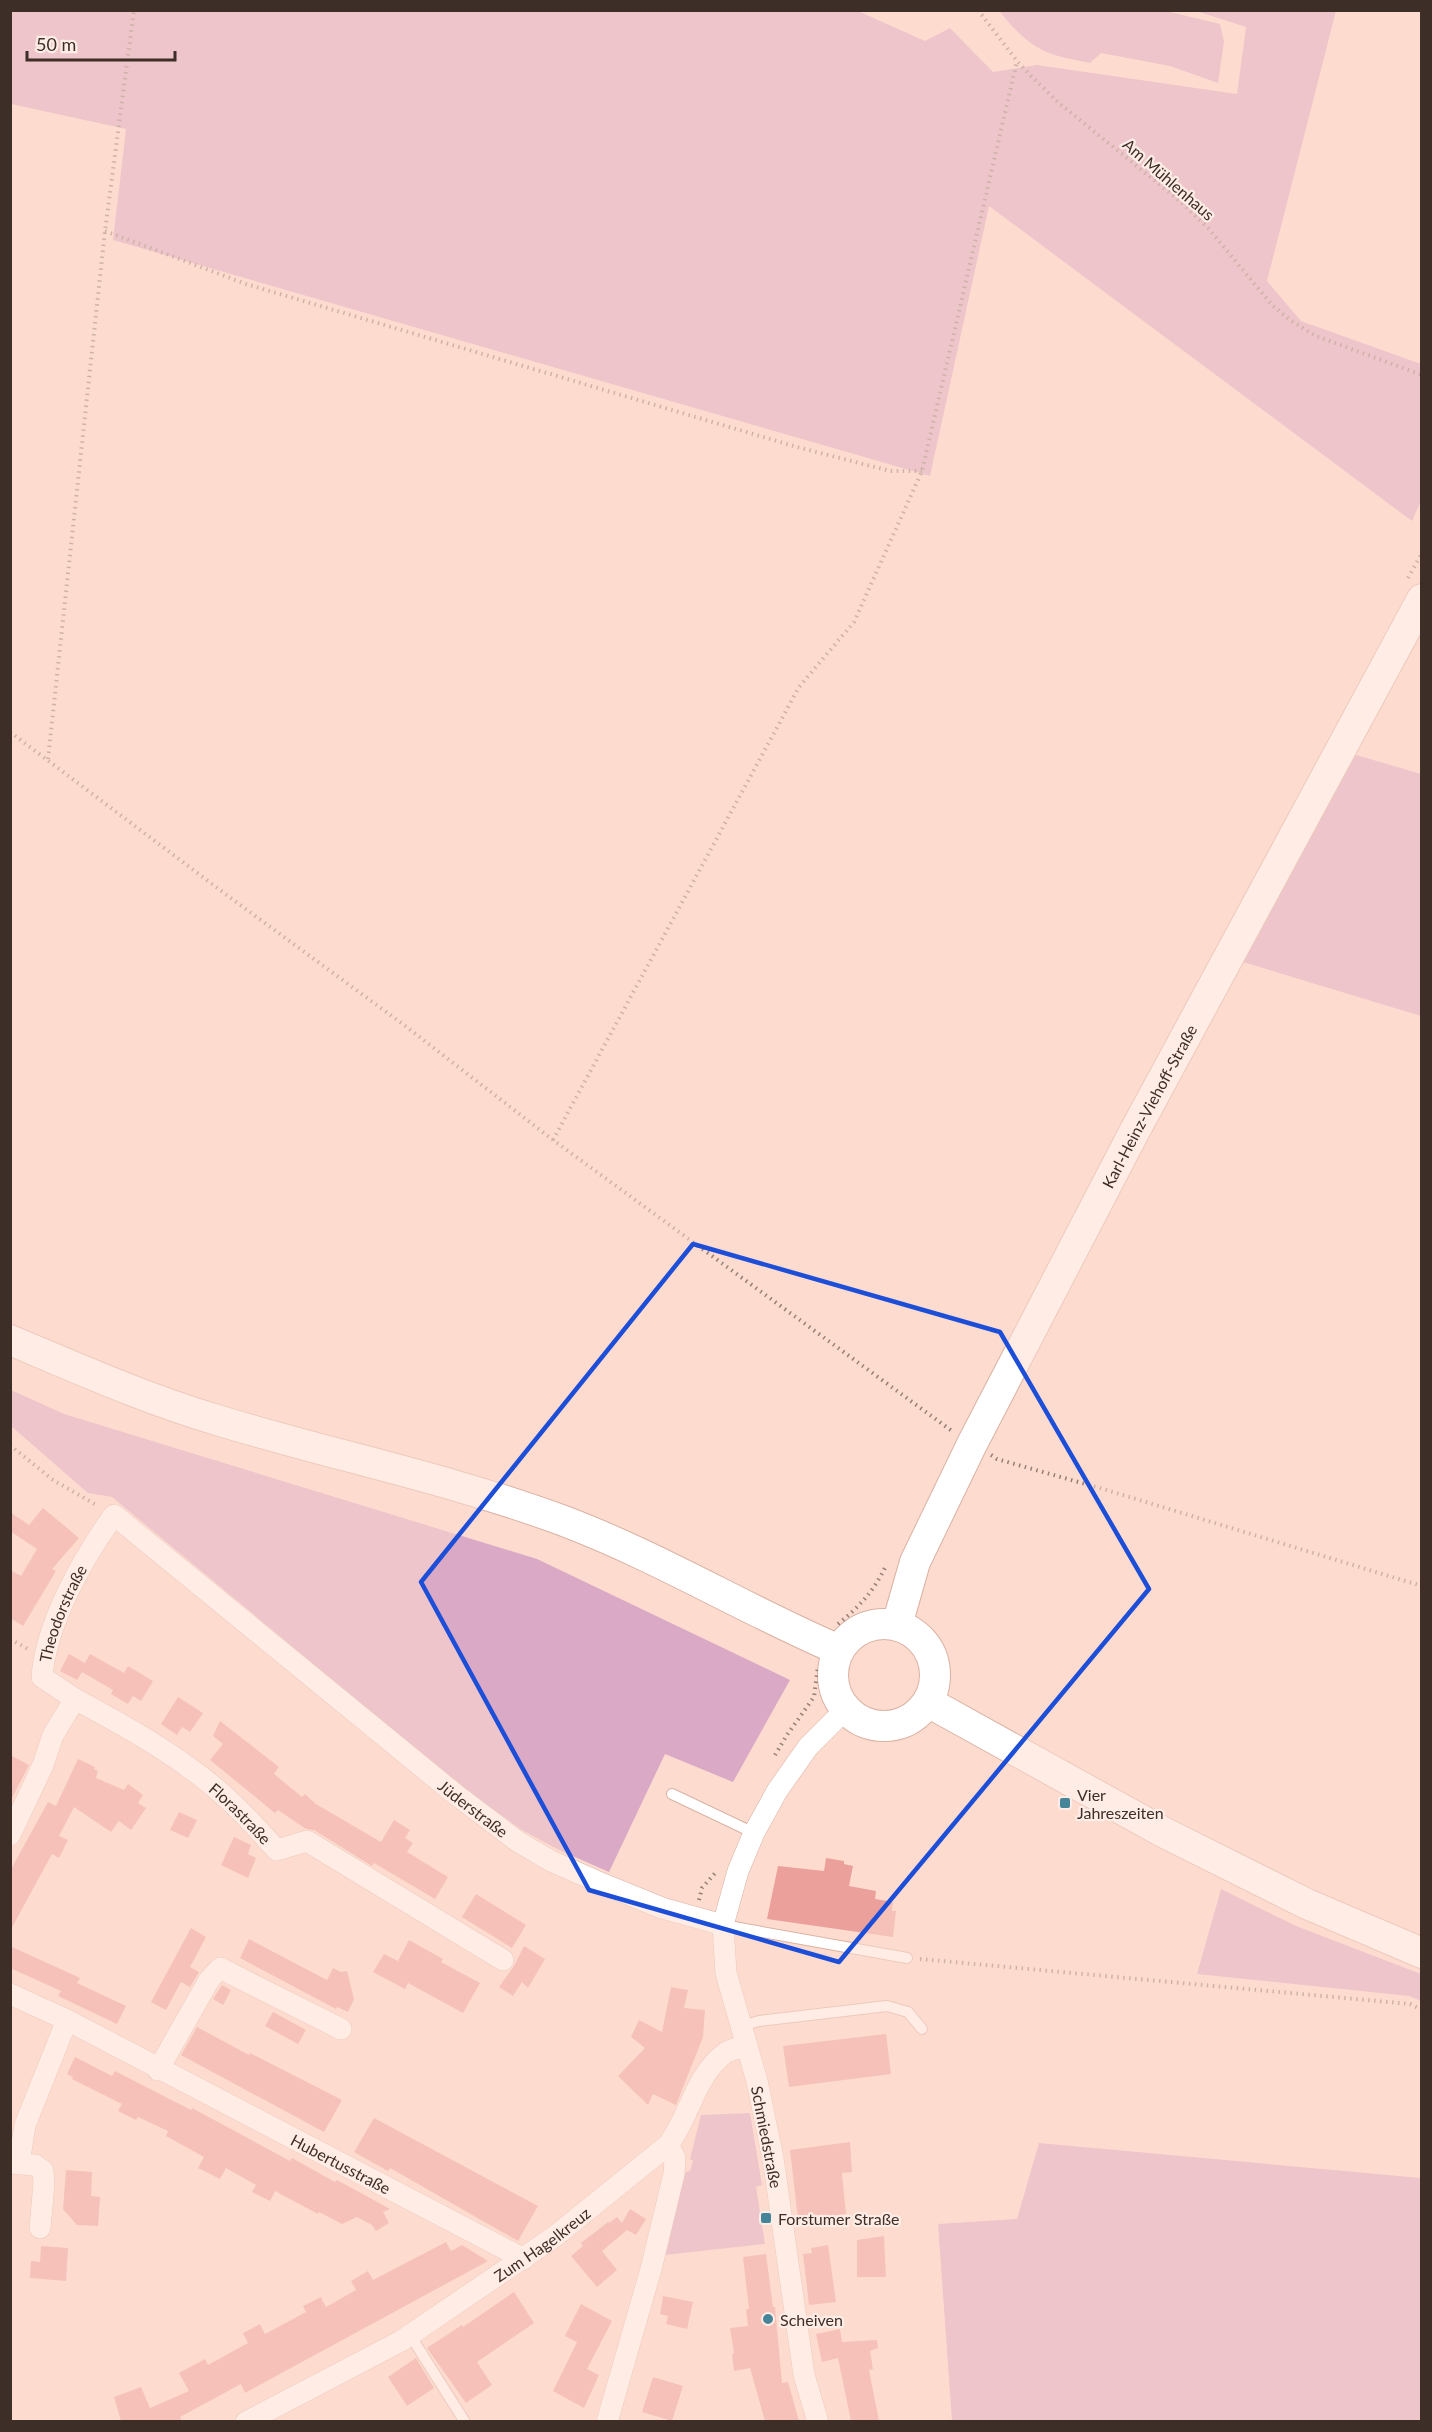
<svg xmlns="http://www.w3.org/2000/svg" width="1432" height="2432" font-family="Lato,sans-serif">
<style>
.green{fill:#d9a9c6}
.building{fill:#eba09c}
.lines{fill:none;stroke-linecap:round;stroke-linejoin:round}
.lane-casing{stroke:#dab2a3;stroke-width:12}
.street-casing{stroke:#dab2a3;stroke-width:22}
.secondary-casing{stroke:#dab2a3;stroke-width:32}
.path{stroke:#967f75;stroke-width:4;stroke-dasharray:1.5 4.5;stroke-linecap:butt}
.lane{stroke:#fff;stroke-width:10}
.street{stroke:#fff;stroke-width:21}
.secondary{stroke:#fff;stroke-width:30}
.marked{fill:none;stroke:#1d4ed8;stroke-width:4.5;stroke-linejoin:round}
.poi-dot{fill:#458499;stroke:#feede6;stroke-width:2}
.labels{text-anchor:middle;dominant-baseline:central;stroke-width:4.5;stroke-linejoin:round;paint-order:stroke}
.street-label{font-size:16px;fill:#3e2e28;stroke:#feede6}
.poi-label{font-size:16px;fill:#3e2e28;stroke:#feede6;text-anchor:start}
</style>
<rect width="100%" height="100%" fill="#fddccf"/>
<g class="green">
<path d="M10,11H858L925,41L950,28L993,72L1037,65L1237,94L1246,27L1196,11H1336L1267,281L1301,321L1421,364V501L1412,521L989,206L930,476L113,240L126,129L11,104Z"/>
<path d="M999,11H1166L1220,24L1224,42L1218,83L1170,66L1101,53L1090,63C1041,54 1031,49 999,11Z"/>
<path d="M1353,754L1421,774V1016L1243,962Z"/>
<path d="M11,1390L64,1414L537,1559L790,1680L733,1782L665,1754L609,1872L559,1850L522,1830L462,1787L112,1497L88,1493L11,1426Z"/>
<path d="M1221,1889L1296,1926L1421,1974V2001L1409,1996L1197,1974Z"/>
<path d="M750,2113L762,2185L756,2187L765,2244L665,2255L684,2177L686,2172L690,2171L693,2161L690,2159L701,2115Z"/>
<path d="M1039,2143L1421,2178V2421H952L938,2224L1017,2219Z"/>
</g>
<g class="building">
<path d="M43,1508L79,1538L52,1569L56,1571L23,1626L10,1618V1570L21,1576L37,1549L10,1531V1512L29,1525Z"/>
<path d="M69,1654L85,1663L90,1654L124,1673L128,1666L153,1681L141,1701L133,1696L128,1704L111,1694L113,1690L82,1672L77,1680L60,1671Z"/>
<path d="M178,1697L203,1713L190,1732L182,1727L177,1735L161,1724Z"/>
<path d="M220,1721L279,1767L274,1774L302,1797L305,1794L316,1804L381,1842L394,1820L410,1830L405,1838L413,1843L407,1852L448,1877L435,1899L374,1863L372,1866L314,1830L306,1829L278,1810L275,1813L210,1760L223,1744L213,1736Z"/>
<path d="M10,1755L29,1765L10,1802Z"/>
<path d="M78,1759L95,1767L94,1769L98,1771L96,1778L124,1790L128,1784L143,1795L138,1803L146,1808L131,1830L119,1821L111,1832L74,1807L59,1836L68,1840L59,1858L52,1854L10,1931V1871L48,1802L56,1806Z"/>
<path d="M179,1812L197,1820L188,1838L170,1830Z"/>
<path d="M234,1837L251,1845L248,1854L256,1858L248,1878L221,1865Z"/>
<path d="M826,1858L844,1861V1864L853,1866L849,1886L876,1891L875,1899L893,1902L892,1911H896L893,1937L767,1919L778,1866L824,1871Z"/>
<path d="M476,1894L526,1925L512,1948L462,1917Z"/>
<path d="M191,1928L206,1937L190,1967L199,1972L190,1987L181,1982L166,2010L151,2002Z"/>
<path d="M249,1939L327,1980L333,1968L341,1972L347,1971L354,1999L348,2012L337,2007L336,2009L240,1958Z"/>
<path d="M409,1940L443,1959L441,1962L480,1983L463,2013L408,1983L405,1989L373,1972L384,1954L398,1961Z"/>
<path d="M10,1946L80,1978L77,1983L126,2006L117,2024L58,1996L61,1991L10,1968Z"/>
<path d="M524,1946L545,1959L528,1988L522,1982L513,1996L499,1987L514,1966Z"/>
<path d="M222,1985L231,1990L223,2005L213,1999Z"/>
<path d="M671,1987L688,1990L684,2008L705,2010L703,2037L676,2105L653,2094L648,2105L618,2076L645,2048L631,2037L639,2020L662,2032Z"/>
<path d="M273,2012L306,2030L298,2044L265,2026Z"/>
<path d="M197,2027L249,2055L250,2053L342,2100L324,2132L181,2055Z"/>
<path d="M886,2034L891,2074L789,2087L783,2046Z"/>
<path d="M75,2057L112,2076L115,2071L191,2110L192,2108L290,2161L292,2158L335,2182L337,2180L390,2209L383,2212L389,2223L376,2231L372,2225L357,2217L342,2224L319,2212L318,2214L275,2191L270,2201L252,2192L256,2185L226,2168L220,2179L198,2168L204,2157L166,2136L168,2131L138,2117L136,2120L118,2111L122,2104L72,2079L73,2077L67,2074Z"/>
<path d="M374,2118L538,2206L518,2241L390,2168L388,2171L354,2152Z"/>
<path d="M850,2142L852,2172L842,2173L846,2214L798,2219L790,2150Z"/>
<path d="M66,2170L92,2172L91,2196L100,2197L98,2226L77,2225L63,2209Z"/>
<path d="M630,2209L646,2219L636,2235L627,2230L602,2251L617,2270L597,2287L571,2256L583,2246L581,2243L608,2222L609,2223L617,2217L622,2223Z"/>
<path d="M884,2236L886,2277H857V2240Z"/>
<path d="M446,2242L451,2251L462,2245L488,2261L245,2393L241,2384L180,2417L182,2421H121L114,2397L141,2387L150,2408L189,2391L179,2373L205,2359L208,2365L248,2343L243,2333L251,2329L260,2324L265,2334L306,2312L303,2306L321,2297L326,2307L356,2290L351,2281L368,2271L373,2280Z"/>
<path d="M828,2245L836,2302L809,2305L803,2254L812,2253L811,2248Z"/>
<path d="M41,2246L68,2248L66,2281L30,2278L31,2261L40,2262Z"/>
<path d="M766,2254L773,2307H775L782,2383L788,2382L799,2421H765L750,2368L734,2371L732,2354L734,2353L730,2328L748,2326L746,2309H749L743,2257Z"/>
<path d="M514,2292L534,2323L477,2362L492,2385L466,2403L427,2348L462,2325L463,2327Z"/>
<path d="M663,2296L693,2302L687,2329L666,2324L668,2316L660,2314Z"/>
<path d="M581,2304L612,2321L587,2369L599,2375L584,2408L553,2391L577,2342L565,2336Z"/>
<path d="M840,2329L842,2342L877,2340L878,2348L870,2351L873,2369L869,2370L879,2421H851L838,2358L822,2362L816,2334Z"/>
<path d="M416,2358L434,2388L407,2406L388,2377Z"/>
<path d="M653,2377L683,2386L672,2421L642,2412Z"/>
</g>
<g class="lines">
<g class="lane-casing">
<g id="lane">
<path d="M672,1794L754,1833"/>
<path d="M723,1925L907,1958"/>
<path d="M741,2026L759,2021L887,2006L908,2012L922,2029"/>
<path d="M410,2335L465,2422"/>
</g>
</g>
<g class="street-casing">
<g id="street">
<path id="s1" d="M75,1699C129,1728 187,1760 232,1803C248,1818 262,1834 277,1850L307,1841L503,1960"/>
<path id="s2" d="M10,1835L43,1765L53,1735L75,1699L42,1677C46,1623 83,1558 114,1515L455,1794L517,1841L551,1861L603,1884L662,1908L723,1925"/>
<path id="s3" d="M10,1994L67,2020L524,2259"/>
<path d="M158,2070L209,1980L220,1968L341,2029"/>
<path d="M10,2163L35,2165L43,2171L44,2183L40,2228"/>
<path d="M19,2163L25,2125L67,2020"/>
<path id="s4" d="M246,2422L401,2341L554,2237L668,2145C689,2118 695,2076 724,2054C730,2049 739,2048 746,2046"/>
<path d="M607,2422L651,2269L674,2174L675,2158L668,2145"/>
<path d="M818,2422L804,2375L773,2158L757,2081L726,1973L723,1925L738,1871L754,1833L777,1791L808,1747L846,1709"/>
</g>
</g>
<g class="secondary-casing">
<g id="secondary">
<path d="M10,1340C79,1369 146,1399 217,1420C332,1455 451,1479 564,1521C659,1557 746,1610 839,1650"/>
<circle cx="884" cy="1675" r="51"/>
<path id="s5" d="M897,1625L915,1562L972,1444L1132,1136L1422,599"/>
<path d="M928,1702L1163,1832L1307,1904L1422,1953"/>
</g>
</g>
<g class="path">
<path d="M978,10L1017,61L1033,78L1059,103L1180,201L1208,228L1272,305L1290,320L1316,336L1422,375"/>
<path d="M105,231L246,284L797,447L890,471H922"/>
<path d="M1408,578L1422,553"/>
<path d="M10,732L228,896L404,1025L553,1140L952,1431"/>
<path d="M48,759L105,231L134,10"/>
<path d="M553,1140L799,687L854,622L922,471L1017,61"/>
<path d="M10,1445L53,1480L98,1506"/>
<path d="M991,1455L997,1459L1103,1489L1422,1586"/>
<path d="M838,1624C860,1606 873,1592 886,1566"/>
<path d="M10,1639L28,1649"/>
<path d="M775,1755L787,1735L814,1697L818,1666"/>
<path d="M699,1900L702,1888L717,1871"/>
<path d="M920,1959L1410,2004L1422,2010"/>
</g>
<use href="#lane" class="lane"/>
<use href="#street" class="street"/>
<use href="#secondary" class="secondary"/>
</g>
<path d="M0 0H1432V2432H0ZM693,1244L1000,1332L1149,1589L839,1962L589,1890L421,1582Z" fill="#fddccf" fill-opacity=".55" fill-rule="evenodd"/>
<path class="marked" d="M693,1244L1000,1332L1149,1589L839,1962L589,1890L421,1582Z"/>
<g class="poi-dot">
<rect x="1059" y="1797" width="12" height="12" rx="3"/>
<rect x="760" y="2212" width="12" height="12" rx="3"/>
<circle cx="768" cy="2319" r="6"/>
</g>
<g class="labels">
<g class="street-label">
<text transform="translate(1169 179) rotate(41)">Am Mühlenhaus</text>
<text stroke="none"><textPath href="#s5" startOffset="578">Karl-Heinz-Viehoff-Straße</textPath></text>
<text stroke="none"><textPath href="#s2" startOffset="258">Theodorstraße</textPath></text>
<text stroke="none"><textPath href="#s2" startOffset="834">Jüderstraße</textPath></text>
<text stroke="none"><textPath href="#s1" startOffset="202">Florastraße</textPath></text>
<text transform="translate(767 2137) rotate(79)">Schmiedstraße</text>
<text stroke="none"><textPath href="#s3" startOffset="372">Hubertusstraße</textPath></text>
<text stroke="none"><textPath href="#s4" startOffset="346">Zum Hagelkreuz</textPath></text>
</g>
<g class="poi-label">
<text x="1077" y="1794">Vier<tspan x="1077" dy="18">Jahreszeiten</tspan></text>
<text x="778" y="2218">Forstumer Straße</text>
<text x="780" y="2319">Scheiven</text>
</g>
</g>
<rect width="1432" height="2432" fill="none" stroke="#3e2e28" stroke-width="24"/>
<path d="M27 51v9h148v-9" fill="none" stroke="#3e2e28" stroke-width="3"/>
<text x="36" y="51" font-size="18" fill="#3e2e28" stroke="#feede6" stroke-width="4.5" paint-order="stroke">50 m</text>
</svg>
